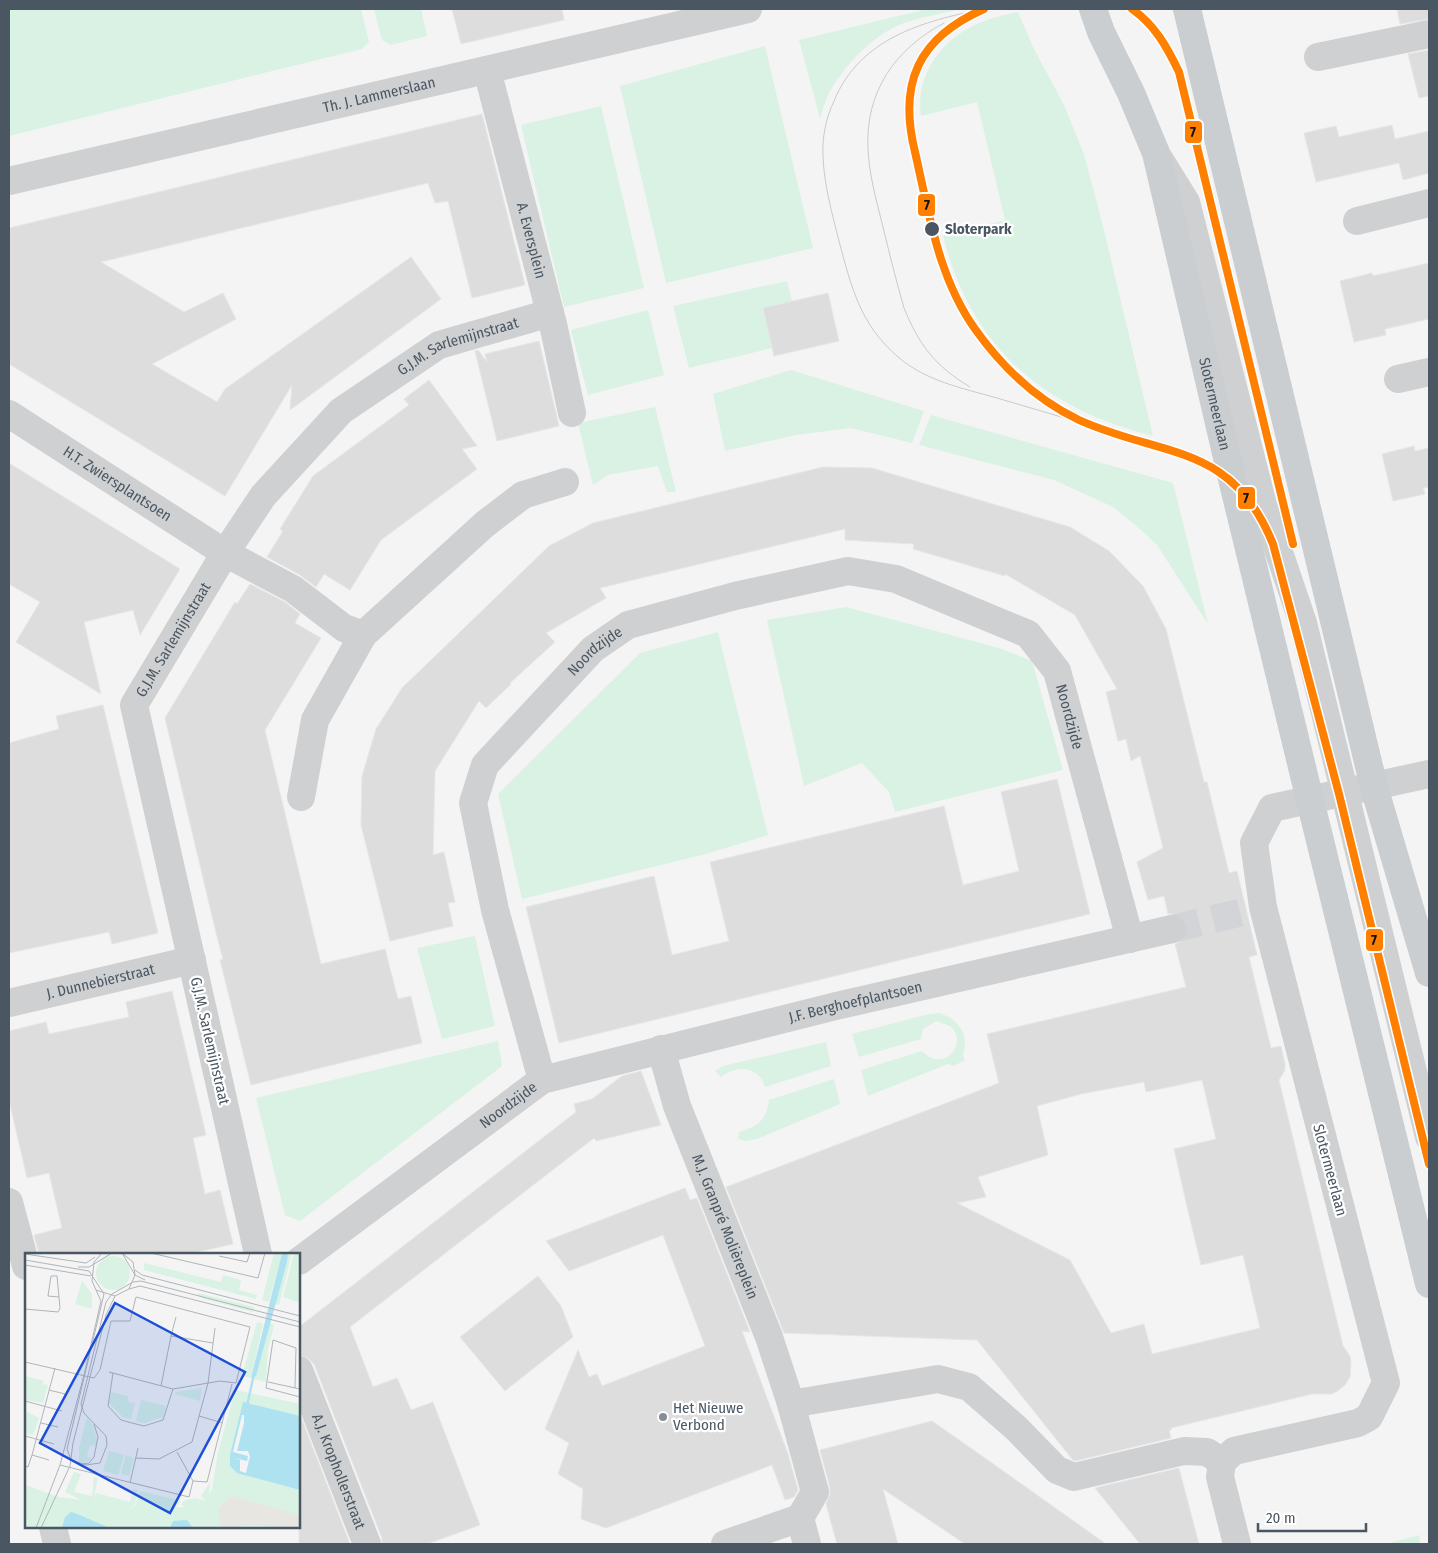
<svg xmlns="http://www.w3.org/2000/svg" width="1438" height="1553" font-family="'Fira Sans Condensed',sans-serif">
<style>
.green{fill:#d9f2e3}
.building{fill:#ddddde;stroke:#e5e6e7;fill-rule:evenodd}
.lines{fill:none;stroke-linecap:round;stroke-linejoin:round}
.minor-tunnel{stroke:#d2d4d7;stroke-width:28;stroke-dasharray:28 14;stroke-linecap:butt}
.minor{stroke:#ced0d2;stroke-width:28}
.major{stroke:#caced1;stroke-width:28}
.tram{stroke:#c9cacc;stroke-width:1}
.tram-1-casing{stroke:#fff;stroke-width:11}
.tram-1{stroke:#ff7f00;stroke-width:8}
.stop-dot{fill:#4a5661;stroke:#fff;stroke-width:2}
.poi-dot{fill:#868d94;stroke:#fff;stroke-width:2}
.labels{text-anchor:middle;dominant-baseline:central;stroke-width:4.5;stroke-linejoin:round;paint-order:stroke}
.street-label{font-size:15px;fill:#4a5661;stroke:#fff}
.stop-label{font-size:15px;font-weight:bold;fill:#4a5661;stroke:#fff;text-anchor:start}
.poi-label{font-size:15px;fill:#4a5661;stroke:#fff;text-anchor:start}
.inset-river{fill:none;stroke:#aee2f0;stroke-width:2.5}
.inset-road{fill:none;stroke:#b0b5b9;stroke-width:1}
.view{fill:#1d4ed8;fill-opacity:0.15;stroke:#1d4ed8;stroke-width:2.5}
.inset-edge{fill:none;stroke:#4a5661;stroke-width:2.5}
.line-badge{stroke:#fff;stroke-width:2}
.pale-badge-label{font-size:14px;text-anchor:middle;font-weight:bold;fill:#111}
</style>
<rect width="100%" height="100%" fill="#f4f4f4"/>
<g class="green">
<path d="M9,9H361L369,42L362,49L9,136Z"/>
<path d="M374,9H421L427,36L391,45L382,40Z"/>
<path d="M927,9H960C941,14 922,17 904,23C872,35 845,65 829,93C825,101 823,110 820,118L799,40Z"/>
<path d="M1018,12L1033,47L1064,105L1084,154L1103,226L1153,436C1044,408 972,349 943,236L1005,220L977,102L921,116C915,75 941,40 977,24C990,18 1004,15 1018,12Z"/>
<path d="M765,46L813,248L666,283L620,86Z"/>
<path d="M601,106L644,288L564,307L521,125Z"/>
<path d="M787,281L792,301L763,308L772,348L689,368L673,306Z"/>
<path d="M648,310L664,375L588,395L571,330Z"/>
<path d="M791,370L924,411L912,443L851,428L796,435L725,451L713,394Z"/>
<path d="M655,407L676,492H667L658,466L608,475L593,485L578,423Z"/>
<path d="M931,415L1173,483L1208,624L1157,545L1139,528L1113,507L1054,480L919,445Z"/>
<path d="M846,607L999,648L1032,661L1063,770L895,812L889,792L862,763L804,786L767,620Z"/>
<path d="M718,632L768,835L706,854L522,899L498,794L640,653Z"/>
<path d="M475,936L495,1026L442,1039L417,948Z"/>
<path d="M940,1013C954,1018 966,1029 965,1045C964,1051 962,1055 965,1060L954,1066L948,1064L868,1096L861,1070L922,1051C946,1076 971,1038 948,1025C945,1024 940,1023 937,1021L923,1029L921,1039L859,1057L852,1034L929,1014Z"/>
<path d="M498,1041L502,1066L300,1221L285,1215L256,1098Z"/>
<path d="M826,1042L831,1066L765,1087C764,1084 762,1078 759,1076C748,1065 732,1068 721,1077L715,1071L723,1066Z"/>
<path d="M834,1079L840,1104L757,1139L746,1141L738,1139L739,1132C759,1126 766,1120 769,1100Z"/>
<path d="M1420,1535L1419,1544H1385Z"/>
</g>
<g class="building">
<path d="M452,9H562L564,20L461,44Z"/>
<path d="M1397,9H1429V19L1400,24Z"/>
<path d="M1429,50V96L1419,98L1408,54Z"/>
<path d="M482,114L525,285L472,298L448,201L435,203L428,183L101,262L184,312L223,293L236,319L152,364L217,402L225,389L411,257L441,299L290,410L292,385L225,496L9,364V228Z"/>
<path d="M1392,125L1395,139L1429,131V173L1403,180L1399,163L1316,182L1304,133L1336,126L1339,137Z"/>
<path d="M1429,263V319L1385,329L1386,335L1354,342L1340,281L1372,273L1373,276Z"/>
<path d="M828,293L839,341L774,356L763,308Z"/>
<path d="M539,341L559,426L497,441L475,351L478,350L487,362L485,354Z"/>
<path d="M429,380L477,446L462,449L477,469L381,540L350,590L324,574L316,587L300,575L267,557L283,531L280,529L313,476L409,405L404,399Z"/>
<path d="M1414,446L1415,451L1429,448V487L1423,488L1425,494L1393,501L1382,454Z"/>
<path d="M9,463L180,569L140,635L133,610L84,622L101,694L16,642L40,602L9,584Z"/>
<path d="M823,467L872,468L1070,527L1109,551L1143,586L1166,629L1204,782H1207L1229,873L1237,871L1257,955L1249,957L1271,1048L1281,1046L1285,1064V1070L1279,1080L1343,1346L1350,1356L1351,1362L1350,1377L1345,1385L1339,1390L1332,1394H1312L1171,1428L1172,1430H1169L1171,1438L1075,1461L1072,1459L977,1340L784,1333L726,1187L999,1083L987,1034L1186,987L1175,944L1182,941L1187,934V925L1183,918L1177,914H1168L1164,896L1148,900L1137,862L1163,848L1140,756L1131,761L1126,739L1118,741L1106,692L1117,689L1075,615L1005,574V576L913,549L914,544L845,540V529L600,588L606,598L546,633L555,642L510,683L511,684L486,708L479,701L435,771L433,855L444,852L455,902L448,903L453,926L390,941L361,825L362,776L376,729L402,688L549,546L593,523ZM1202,1080L1216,1139L1174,1149L1186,1202L1201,1265L1243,1255L1260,1328L1152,1354L1144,1324L1111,1333L1070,1260L957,1203L986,1197L978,1177L1048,1155L1037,1106L1081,1094L1144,1082L1146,1092Z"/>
<path d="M250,584L285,602L300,614L295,623L321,638L265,730L321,964L385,949L398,999L411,996L422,1043L251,1085L220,960L223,959L216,933L165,718L235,602L237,604Z"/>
<path d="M103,705L158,933L112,944L109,932L9,953V743L59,729L56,716Z"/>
<path d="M1057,779L1090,914L559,1043L526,907L654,876L672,955L729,941L710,862L944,806L963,885L1019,871L1001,792Z"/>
<path d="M172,991L206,1135L193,1138L205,1194L220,1190L233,1244L188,1254H39L34,1235L62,1228L49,1173L27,1178L9,1100V1031L46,1022L49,1034L129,1017L126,1002Z"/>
<path d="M641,1071L661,1125L596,1141L594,1138L350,1327L373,1387L397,1378L411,1410L433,1402L480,1525L427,1544H382V1538L314,1364L308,1358L299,1355V1327L576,1112L574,1104L592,1099L622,1076Z"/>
<path d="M685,1188L690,1200L697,1198L750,1332L742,1331L788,1454L798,1490L794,1497L785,1500L772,1465L606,1528L581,1519L583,1489L558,1474L569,1443L545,1429L578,1350L589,1377L597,1374L602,1386L705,1346L663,1235L569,1271L546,1241Z"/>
<path d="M538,1276L561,1306L573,1337L505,1391L460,1337Z"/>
<path d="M299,1412L350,1544H299Z"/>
<path d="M932,1421L992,1463L1106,1544H965L883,1489L898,1544H837L826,1504L830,1494V1488L820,1450Z"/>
<path d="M1179,1468L1199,1544H1140L1095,1488Z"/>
</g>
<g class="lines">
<path class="minor-tunnel" d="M1172,929L1247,911"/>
<g class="minor">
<path d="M1318,57L1429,34"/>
<path id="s1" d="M487,70L553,324L572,413"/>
<path d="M1160,160L1186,202L1263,505L1303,623L1429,1137"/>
<path id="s2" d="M9,181L748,9"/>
<path d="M1357,221L1429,203"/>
<path d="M1398,379L1429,372"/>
<path id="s3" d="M9,414L225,553L293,589L344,628L363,635L485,524L523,495L565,482"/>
<path d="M301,797L315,720L363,635"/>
<path id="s4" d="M9,1003L192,960"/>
<path id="s5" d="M661,1049L677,1106L769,1337L791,1404L815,1492L800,1518"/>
<path id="s6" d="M542,1080L495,910L473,803L485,765L593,649L628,625L735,596L848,571L896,579L1028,634L1057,671L1130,939"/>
<path d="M9,1202L26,1266"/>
<path id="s7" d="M258,1254L134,705L225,553L263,496L341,411L439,345L550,313"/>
<path id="s8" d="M299,1261L542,1080L836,1006L1172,929"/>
<path id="s9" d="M299,1370L367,1544"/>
<path d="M791,1404L938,1379L969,1387L1016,1428L1057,1470L1074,1477L1184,1451L1207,1452L1222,1462"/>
<path d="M1222,1462L1234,1451L1358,1423L1369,1417L1386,1383L1263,907L1254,843L1272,808L1429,774"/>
<path d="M1222,1462L1220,1477L1237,1544"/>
<path d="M53,1527L57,1544"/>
<path d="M725,1544L800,1518L807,1544"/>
</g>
<g class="major">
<path id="s10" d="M1093,9L1101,32L1131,93L1156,153L1233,483L1310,800L1429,1284"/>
<path d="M1187,9L1374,787L1429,973"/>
</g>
<g class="tram">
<path d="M984,9C923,21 860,38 834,101C826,118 822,137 823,156C824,185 832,213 839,241C851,286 860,324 897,356C925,381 962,388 997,398C1031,408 1065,418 1098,428"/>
<path d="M944,23C895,49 865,92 868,149C869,174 876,199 882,223C889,252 896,280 904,308C919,345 935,366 970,387"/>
</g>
<g class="tram-1-casing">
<g id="tram-1">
<path d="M984,9C918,38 898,83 915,152C929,213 938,277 975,329C1002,367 1037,400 1079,420C1163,458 1232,442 1273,544L1339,794L1429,1164"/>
<path d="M1132,9C1155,25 1167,47 1179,72L1293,544"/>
</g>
</g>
<use href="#tram-1" class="tram-1"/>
</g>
<circle class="stop-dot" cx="932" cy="229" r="8"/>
<circle class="poi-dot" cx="663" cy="1417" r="5"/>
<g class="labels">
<g class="street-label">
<text stroke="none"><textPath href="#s2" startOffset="380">Th. J. Lammerslaan</textPath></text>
<text stroke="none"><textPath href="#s1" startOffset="176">A. Eversplein</textPath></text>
<text stroke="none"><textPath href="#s7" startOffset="1059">G.J.M. Sarlemijnstraat</textPath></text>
<text stroke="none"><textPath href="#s10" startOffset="415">Slotermeerlaan</textPath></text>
<text stroke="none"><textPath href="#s3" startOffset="129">H.T. Zwiersplantsoen</textPath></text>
<text stroke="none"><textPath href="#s7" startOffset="639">G.J.M. Sarlemijnstraat</textPath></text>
<text stroke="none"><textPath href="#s6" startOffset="484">Noordzijde</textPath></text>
<text stroke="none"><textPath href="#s6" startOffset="1039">Noordzijde</textPath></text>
<text stroke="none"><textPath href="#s4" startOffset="94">J. Dunnebierstraat</textPath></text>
<text stroke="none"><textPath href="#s8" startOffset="626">J.F. Berghoefplantsoen</textPath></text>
<text transform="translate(210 1041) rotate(77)">G.J.M. Sarlemijnstraat</text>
<text stroke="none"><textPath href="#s8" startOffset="261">Noordzijde</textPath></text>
<text transform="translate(1330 1170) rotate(75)">Slotermeerlaan</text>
<text stroke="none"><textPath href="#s5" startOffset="189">M.J. Granpré Molièreplein</textPath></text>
<text stroke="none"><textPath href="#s9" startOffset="109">A.J. Krophollerstraat</textPath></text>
</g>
<g class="stop-label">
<text x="945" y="229">Sloterpark</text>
</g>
<g class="poi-label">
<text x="673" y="1408">Het Nieuwe<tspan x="673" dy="17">Verbond</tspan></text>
</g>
</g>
<g transform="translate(25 1253)">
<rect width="275" height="275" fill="#f4f4f4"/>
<path d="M249,0H257L244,49L237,47ZM263,0H267L254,52L250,51ZM269,0H275V50L258,44ZM71 20a17 17 0 1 1 34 0a17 17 0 1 1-34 0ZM119,10L196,29L198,22L216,27L214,37L232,42L231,46L119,17ZM57,28L67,41V56L50,51ZM173,40L229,54L228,59L179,46L172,43ZM232,69L238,71L226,125L217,123ZM245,70L249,72L243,96L241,129L229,126ZM0,123L19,128L18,131L23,132L18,150L0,147ZM177,135L175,148L150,141L151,139ZM210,137L275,151V275H0V232L34,244L56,247L40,239L49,219L56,221L49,239L67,243L69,224L73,225L68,250L71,240L105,249L108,236L113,237L110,251L105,256L110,253L115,238L156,248L151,254H161L156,252L158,248L170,245L181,248L176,243L185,229L184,241L187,237L193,199ZM86,139L103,143L104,149L110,150L106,166L98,164L84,150ZM116,147L141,153L138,164L119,170L111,168ZM0,158L14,165L8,182L0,181ZM62,164L69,174L72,188L71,193L65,192L62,203L67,206L58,210L54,209V195ZM84,198L99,202L93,222L78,218ZM101,202L109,205L104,223L96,221Z" fill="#d9f2e3"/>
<path d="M207,243L275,262V275L224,272L196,275L193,255Z" fill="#e7e6e1"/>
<path d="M257,0H263L262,9L231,123L226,125ZM218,149L275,163V237L212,220L205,213V202ZM46,259L50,260L85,275H37L40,264ZM162,267L168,275H145L148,268Z" fill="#aee2f0"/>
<path d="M217,162H219V170L212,198H223L225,203L221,220L215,218V207L209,205L222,208L223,203L208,199Z" fill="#f4f4f4"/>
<path class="inset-river" d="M222,153L229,121"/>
<path class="inset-road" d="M77,0L69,9L67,28L71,37L90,43L104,36L110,22L108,9L97,0M97,0L110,22L120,27M126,0L233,25L240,0M0,1L61,10L70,4M194,3L222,9L225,0M0,7L64,18L79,41L42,196L46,207L61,212L75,210L82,192L81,183L59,160L56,151L81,49L87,41L108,29L116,28L275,69M0,12L66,23M53,14H64L87,0M110,17L117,22L275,63M104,36L115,33L275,74M0,56L33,59L35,55L32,23H26L23,43L34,44M151,64L146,83L188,90M0,109L69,125L75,117L86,68H105L111,44L225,74L211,130L195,128L148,136L84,119M88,120L83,153L96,167L107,170L119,173L138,167L148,136M243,129L275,136M136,133L146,83M270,135L271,95L248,87L241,135L275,144M24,137L40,141M0,148L37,158M174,163L198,170M16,170L33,174M0,183L29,191M7,202L24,207M111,205L134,206L167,189L183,130L190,75M57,211L64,210L69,204L73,184L69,171M35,212L164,244L168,228L152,199M0,213L3,214L7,202L30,115M168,228L182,229L207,131M105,230L113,195M11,275L35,212L59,122L76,48L71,37M16,275L45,213L48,190L81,62L90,43"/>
<path class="view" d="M90,50L220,119L145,260L15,190Z"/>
<rect width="275" height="275" class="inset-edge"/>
</g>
<g class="line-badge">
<rect x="1184" y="120" width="19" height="24" rx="5" fill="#ff7f00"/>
<rect x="917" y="193" width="19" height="24" rx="5" fill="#ff7f00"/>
<rect x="1237" y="486" width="19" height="24" rx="5" fill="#ff7f00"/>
<rect x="1365" y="928" width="19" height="24" rx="5" fill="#ff7f00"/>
</g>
<g class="pale-badge-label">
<text x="1193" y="137">7</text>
<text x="927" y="210">7</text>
<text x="1246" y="503">7</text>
<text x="1374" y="945">7</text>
</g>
<rect width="1438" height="1553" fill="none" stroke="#4a5661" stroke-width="20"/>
<path d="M1258 1523v8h108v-8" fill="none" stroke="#4a5661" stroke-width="2.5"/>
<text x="1266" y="1523" font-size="15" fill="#4a5661" stroke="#ffffff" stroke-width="4" paint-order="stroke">20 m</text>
</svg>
